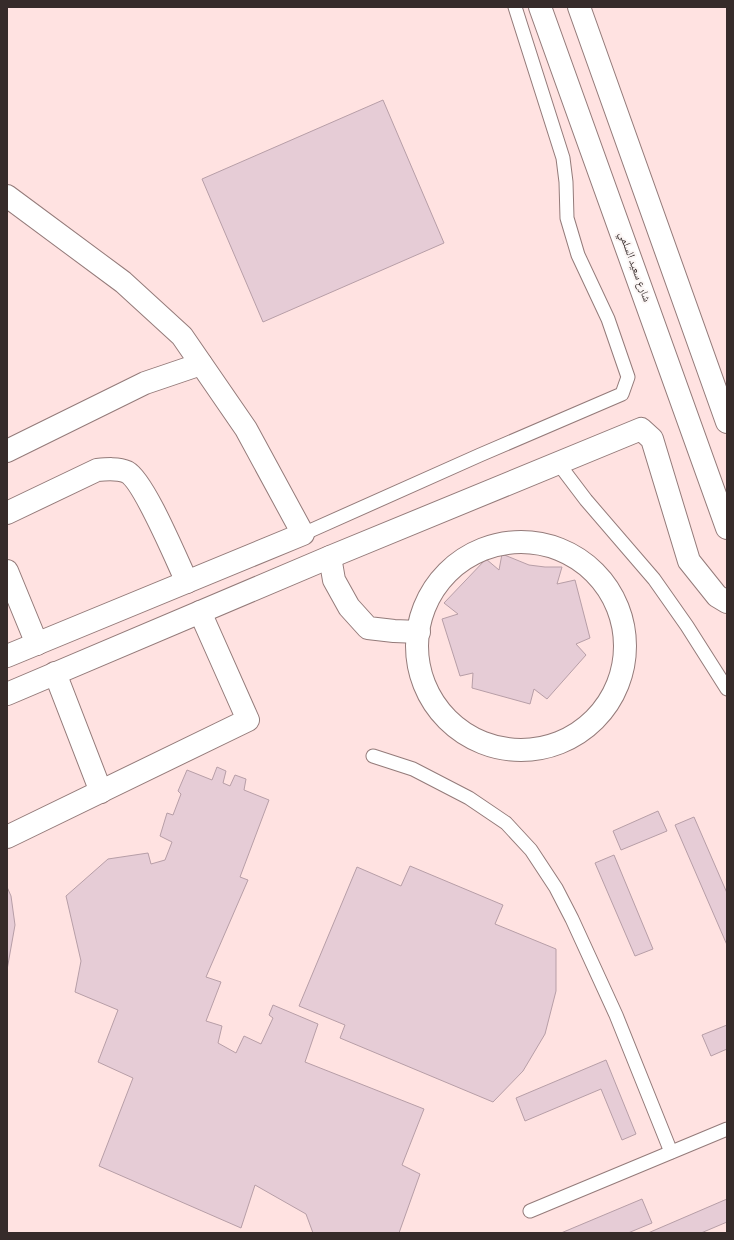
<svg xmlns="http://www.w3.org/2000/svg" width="734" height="1240" font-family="Georgia,'Noto Naskh Arabic',serif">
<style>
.building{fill:#e6ccd6;stroke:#b79ea7}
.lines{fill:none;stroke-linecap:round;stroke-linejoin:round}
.service-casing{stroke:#947b7a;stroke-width:15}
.minor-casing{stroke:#947b7a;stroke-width:24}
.tertiary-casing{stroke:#947b7a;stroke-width:24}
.service{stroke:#fff;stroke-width:13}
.minor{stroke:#fff;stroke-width:22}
.tertiary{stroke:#fff;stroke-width:22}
.labels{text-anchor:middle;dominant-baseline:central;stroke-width:4;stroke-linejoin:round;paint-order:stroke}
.street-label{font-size:11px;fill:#362b2a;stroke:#fbf6f5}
</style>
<rect width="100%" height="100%" fill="#ffe2e1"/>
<g class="building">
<path d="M383,100L444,243L263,322L202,179Z"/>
<path d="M502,554L529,565L545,567H562L557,584L575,580L590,638L576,644L586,655L547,699L534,689L530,704L472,688L473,673L460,676L442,619L458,614L444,603L486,559L499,570Z"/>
<path d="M217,767L226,771L223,783L230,786L235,775L246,779L244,790L269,800L240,877L248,880L206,977L221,982L206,1021L222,1026L218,1043L236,1053L244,1036L261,1044L273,1018L269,1015L273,1005L318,1024L305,1062L424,1109L402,1165L420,1174L399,1233H313L306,1214L255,1185L241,1228L99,1166L133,1078L98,1062L118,1010L75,992L81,961L66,896L108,859L148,853L151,864L165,860L172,842L160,836L167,813L173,815L181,794L178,791L187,770L212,780Z"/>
<path d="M658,811L667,831L621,850L613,831Z"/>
<path d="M694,817L727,893V945L675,825Z"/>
<path d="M614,855L653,949L635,956L595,863Z"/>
<path d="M410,866L503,905L495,924L556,949V991L545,1034L523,1071L493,1102L340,1038L345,1025L299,1006L357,867L401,886Z"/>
<path d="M7,887L11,896L15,925L7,970Z"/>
<path d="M727,1025V1049L711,1056L702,1035Z"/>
<path d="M606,1060L636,1134L622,1140L601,1089L525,1121L516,1098Z"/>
<path d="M642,1199L652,1223L628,1233H561Z"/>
<path d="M727,1199V1222L701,1233H648Z"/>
</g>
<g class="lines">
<g class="service-casing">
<g id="service">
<path d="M558,463L586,500L654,579L687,626L727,689"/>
<path d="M303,534L480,455L622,394L628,377L608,319L578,255L567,218L566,182L563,158L515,7"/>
<path d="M373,756L413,769L469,798L506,823L531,850L556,888L572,919L616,1015L671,1152"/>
<path d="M530,1211L727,1129"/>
</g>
</g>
<g class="minor-casing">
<g id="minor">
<path d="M7,196L123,282L182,336L246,429L303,534L7,656"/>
<path d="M7,451L145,383L201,364"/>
<path d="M7,513L97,470C107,469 118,468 127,472C144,481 177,561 187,582"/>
<circle cx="521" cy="646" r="104"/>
<path d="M330,557L334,580L349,607L368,628L394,631L419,632"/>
<path d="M7,571L37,644"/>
<path d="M55,673L101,792"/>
<path d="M7,694L330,557L641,429L652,439L689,561L717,596L727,602"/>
<path d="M7,837L248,720L200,612"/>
</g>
</g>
<g class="tertiary-casing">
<g id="tertiary">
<path d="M540,7L727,528"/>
<path d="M579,7L727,422"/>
</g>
</g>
<use href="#service" class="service"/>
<use href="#minor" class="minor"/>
<use href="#tertiary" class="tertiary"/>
</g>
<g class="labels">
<g class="street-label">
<text transform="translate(634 267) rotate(70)">شارع سعيد السلمي</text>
</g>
</g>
<rect width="734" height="1240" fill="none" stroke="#362b2a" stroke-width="16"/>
</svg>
